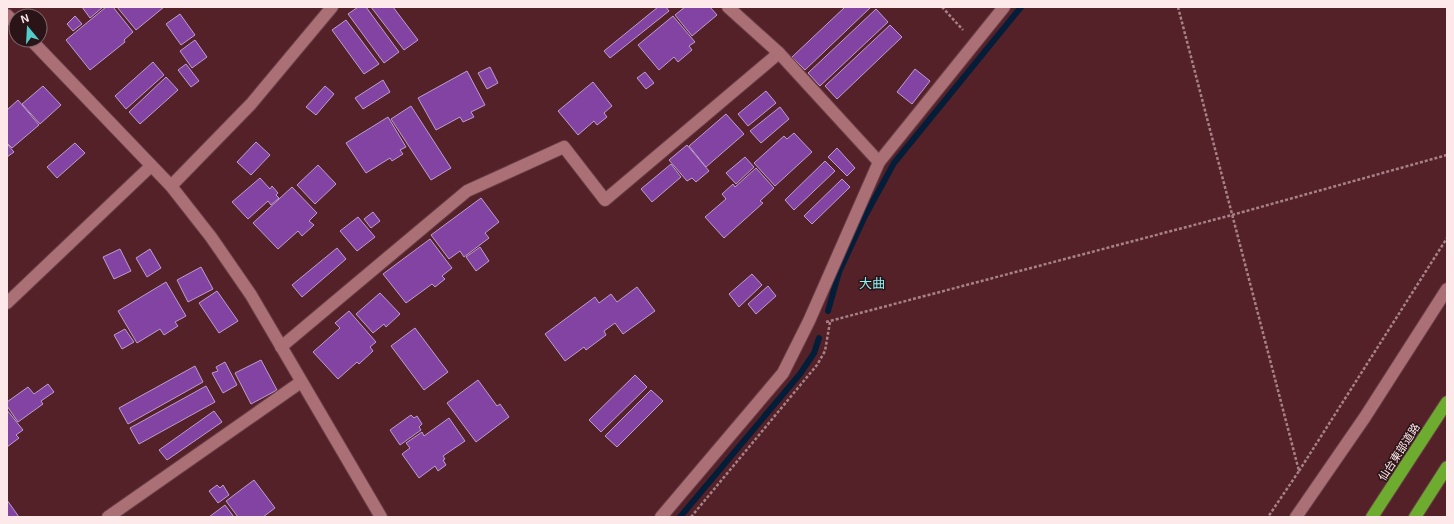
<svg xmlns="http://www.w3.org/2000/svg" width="1454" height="524" font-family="Helvetica,'Noto Sans JP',sans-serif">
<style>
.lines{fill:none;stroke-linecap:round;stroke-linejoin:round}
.stream{stroke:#041e3a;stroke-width:6}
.building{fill:#8243a3;stroke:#bc9ecf}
.minor-casing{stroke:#673d46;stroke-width:14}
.tertiary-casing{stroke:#673d46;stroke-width:14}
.motorway-casing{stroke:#673d46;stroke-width:14}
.path{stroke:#a68186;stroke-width:2.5;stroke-dasharray:3 2;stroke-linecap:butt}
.minor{stroke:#ab6f76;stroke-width:12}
.tertiary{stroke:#ab6f76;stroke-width:12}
.motorway{stroke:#6dac2e;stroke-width:12}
.labels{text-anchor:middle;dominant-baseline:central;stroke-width:3;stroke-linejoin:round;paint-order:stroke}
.street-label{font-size:11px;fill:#fde8ea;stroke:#2b1417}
.quarter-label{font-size:13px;fill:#89f4f1;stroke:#2b1417}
</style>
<rect width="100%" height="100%" fill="#552129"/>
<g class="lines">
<g class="stream">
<path d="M828,311L839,272L865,216L894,163L1021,7"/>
<path d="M680,517L800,374L814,353L819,338"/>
</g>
</g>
<g class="building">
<path d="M82,7H103L90,18Z"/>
<path d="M106,7H113L133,32L124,40L125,42L90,70L66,40Z"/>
<path d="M117,7H164L136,30Z"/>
<path d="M358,7H366L399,52L384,63L348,14Z"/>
<path d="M371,7H393L418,40L404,50Z"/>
<path d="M658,7H666L669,11L610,58L604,51Z"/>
<path d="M685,7H710L717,15L692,36L675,15Z"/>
<path d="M845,7H871L805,70L792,57Z"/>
<path d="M876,9L888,22L820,86L808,73Z"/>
<path d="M180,14L195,35L181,45L166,24Z"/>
<path d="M75,16L82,24L73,31L67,24Z"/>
<path d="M673,16L695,42L689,46L692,50L678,62L674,57L659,70L638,45Z"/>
<path d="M346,20L379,64L364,74L332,30Z"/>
<path d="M890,25L902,37L837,99L825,86Z"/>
<path d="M195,40L207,57L192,68L180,51Z"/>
<path d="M153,62L164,75L126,109L115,96Z"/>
<path d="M186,64L199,81L191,87L178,70Z"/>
<path d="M490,67L498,83L487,89L478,73Z"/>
<path d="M915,69L930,81L912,104L897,92Z"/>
<path d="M467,71L485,105L471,112L474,117L463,122L460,117L436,130L418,98Z"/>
<path d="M645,72L654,83L646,89L637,78Z"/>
<path d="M166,77L178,90L140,124L129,112Z"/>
<path d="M383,80L390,92L363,109L355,98Z"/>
<path d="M593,82L612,106L604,113L607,117L597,125L594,121L578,135L558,111Z"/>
<path d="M43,86L61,105L40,124L22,104Z"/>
<path d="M325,86L334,94L316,115L306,107Z"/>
<path d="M766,91L776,103L748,126L738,114Z"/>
<path d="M18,100L39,125L12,148L7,143V110Z"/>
<path d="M411,106L451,168L431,180L391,119Z"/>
<path d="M780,107L789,119L761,143L750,131Z"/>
<path d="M726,114L744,134L706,167L689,146Z"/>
<path d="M388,117L406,147L400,150L403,154L392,161L390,158L366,173L346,143Z"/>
<path d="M794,133L812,152L775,186L754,163L784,136L787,139Z"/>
<path d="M256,142L270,155L251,175L237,162Z"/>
<path d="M75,143L85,153L57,178L47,167Z"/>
<path d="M7,144L14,152L7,157Z"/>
<path d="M687,145L709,171L696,182L692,178L687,181L669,160Z"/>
<path d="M837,148L855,168L847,176L828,157Z"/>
<path d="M745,157L754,167L736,184L726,173Z"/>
<path d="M825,161L835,171L794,210L785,200Z"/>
<path d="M671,164L681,177L652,202L641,189Z"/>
<path d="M318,165L336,184L315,204L297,185Z"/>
<path d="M756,168L774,188L760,201L763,203L724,238L705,217L726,199L722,194L733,184L735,187Z"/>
<path d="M260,178L270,189L272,186L278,193L276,195L279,198L271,205L268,201L248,219L232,202Z"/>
<path d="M842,179L850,187L812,224L804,216Z"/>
<path d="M292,187L317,213L309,221L314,225L302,236L298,231L278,249L253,223Z"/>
<path d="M481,198L499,222L485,233L489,238L464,257L460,251L449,259L431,235Z"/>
<path d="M373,212L380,221L371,228L364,219Z"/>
<path d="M358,217L375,237L357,251L340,231Z"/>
<path d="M430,239L452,268L442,276L445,279L435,287L432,284L406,303L383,274Z"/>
<path d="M480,247L489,261L476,271L466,257Z"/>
<path d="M337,248L346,259L302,297L292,285Z"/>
<path d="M120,249L131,271L114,279L103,257Z"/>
<path d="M150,249L161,268L147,277L136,258Z"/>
<path d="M201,267L213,289L188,302L177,280Z"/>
<path d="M752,274L762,285L739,307L729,294Z"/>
<path d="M166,282L186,316L175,322L178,326L164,335L160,329L137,343L118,311Z"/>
<path d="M768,286L776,296L756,314L748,304Z"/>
<path d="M637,287L655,311L623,334L615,323L604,331L606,335L586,350L584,347L565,361L545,334L595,297L599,303L611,294L617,302Z"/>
<path d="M217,291L238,321L219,333L199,303Z"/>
<path d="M380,293L400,314L386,327L384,324L373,333L356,314Z"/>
<path d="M349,311L376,342L370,347L373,351L359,364L357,362L338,379L313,352L340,328L335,323Z"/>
<path d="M415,328L448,372L424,390L391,346Z"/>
<path d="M125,329L134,342L122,349L114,335Z"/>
<path d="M261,360L277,390L251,404L235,373Z"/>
<path d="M225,362L237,385L223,393L212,373L218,371L216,367Z"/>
<path d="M195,366L203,382L128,424L119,408Z"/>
<path d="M635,375L647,387L601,432L589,420Z"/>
<path d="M478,380L497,406L500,404L509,417L476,442L447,403Z"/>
<path d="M48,384L54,392L41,401L43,404L18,422L7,406V402L28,387L34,394Z"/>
<path d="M206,386L215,402L139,444L130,428Z"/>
<path d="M651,390L663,401L617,447L605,436Z"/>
<path d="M7,410L23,430L16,435L19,438L7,447Z"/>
<path d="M214,411L222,422L167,460L159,450Z"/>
<path d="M411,415L414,418L417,416L422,424L419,427L421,430L400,445L390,430Z"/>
<path d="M449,418L465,441L443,456L445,459L443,460L446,465L438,471L435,466L419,478L402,454L410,448L406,443L422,432L424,436Z"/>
<path d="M254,480L275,508L263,517H238L226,501Z"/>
<path d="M217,485L220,488L223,485L229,495L218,503L209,491Z"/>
<path d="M7,500L19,517H7Z"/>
<path d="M225,505L234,517H209Z"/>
</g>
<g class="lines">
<g class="minor-casing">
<g id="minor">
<path d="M879,162L1004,7"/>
<path d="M171,186L251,104L332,7"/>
<path d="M7,303L151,166"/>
<path d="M281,347L467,191L564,147L605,200L779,53"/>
<path d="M108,517L301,382"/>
<path d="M661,517L783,373L809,321L879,162L779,53L728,7"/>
<path d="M1296,517L1365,417L1447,289"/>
</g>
</g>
<g class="tertiary-casing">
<g id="tertiary">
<path d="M7,15L16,24"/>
<path d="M31,40L171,186L211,237L251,295L381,517"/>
</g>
</g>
<g class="motorway-casing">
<g id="motorway">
<path d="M1372,517L1447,402"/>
<path d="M1415,517L1447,467"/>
</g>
</g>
<g class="path">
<path d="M942,7L963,30"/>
<path d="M1178,7L1299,471L1268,517"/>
<path d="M826,322L1232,215L1447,155"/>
<path d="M1299,471L1447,238"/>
<path d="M691,517L817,365L825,351L830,322"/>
</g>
<use href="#minor" class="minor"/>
<use href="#tertiary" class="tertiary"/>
<use href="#motorway" class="motorway"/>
</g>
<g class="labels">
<g class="street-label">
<text transform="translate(1399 452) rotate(-57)">仙台東部道路</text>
</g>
<g class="quarter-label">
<text x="872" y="283">大曲</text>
</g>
</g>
<rect width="1454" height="524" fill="none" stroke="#fde8ea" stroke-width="16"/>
<g transform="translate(28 28) rotate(342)"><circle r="19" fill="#2b1417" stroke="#7f696b"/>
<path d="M0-3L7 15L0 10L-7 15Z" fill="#53cdca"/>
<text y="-6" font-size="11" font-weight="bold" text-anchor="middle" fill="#fde8ea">N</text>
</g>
</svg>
